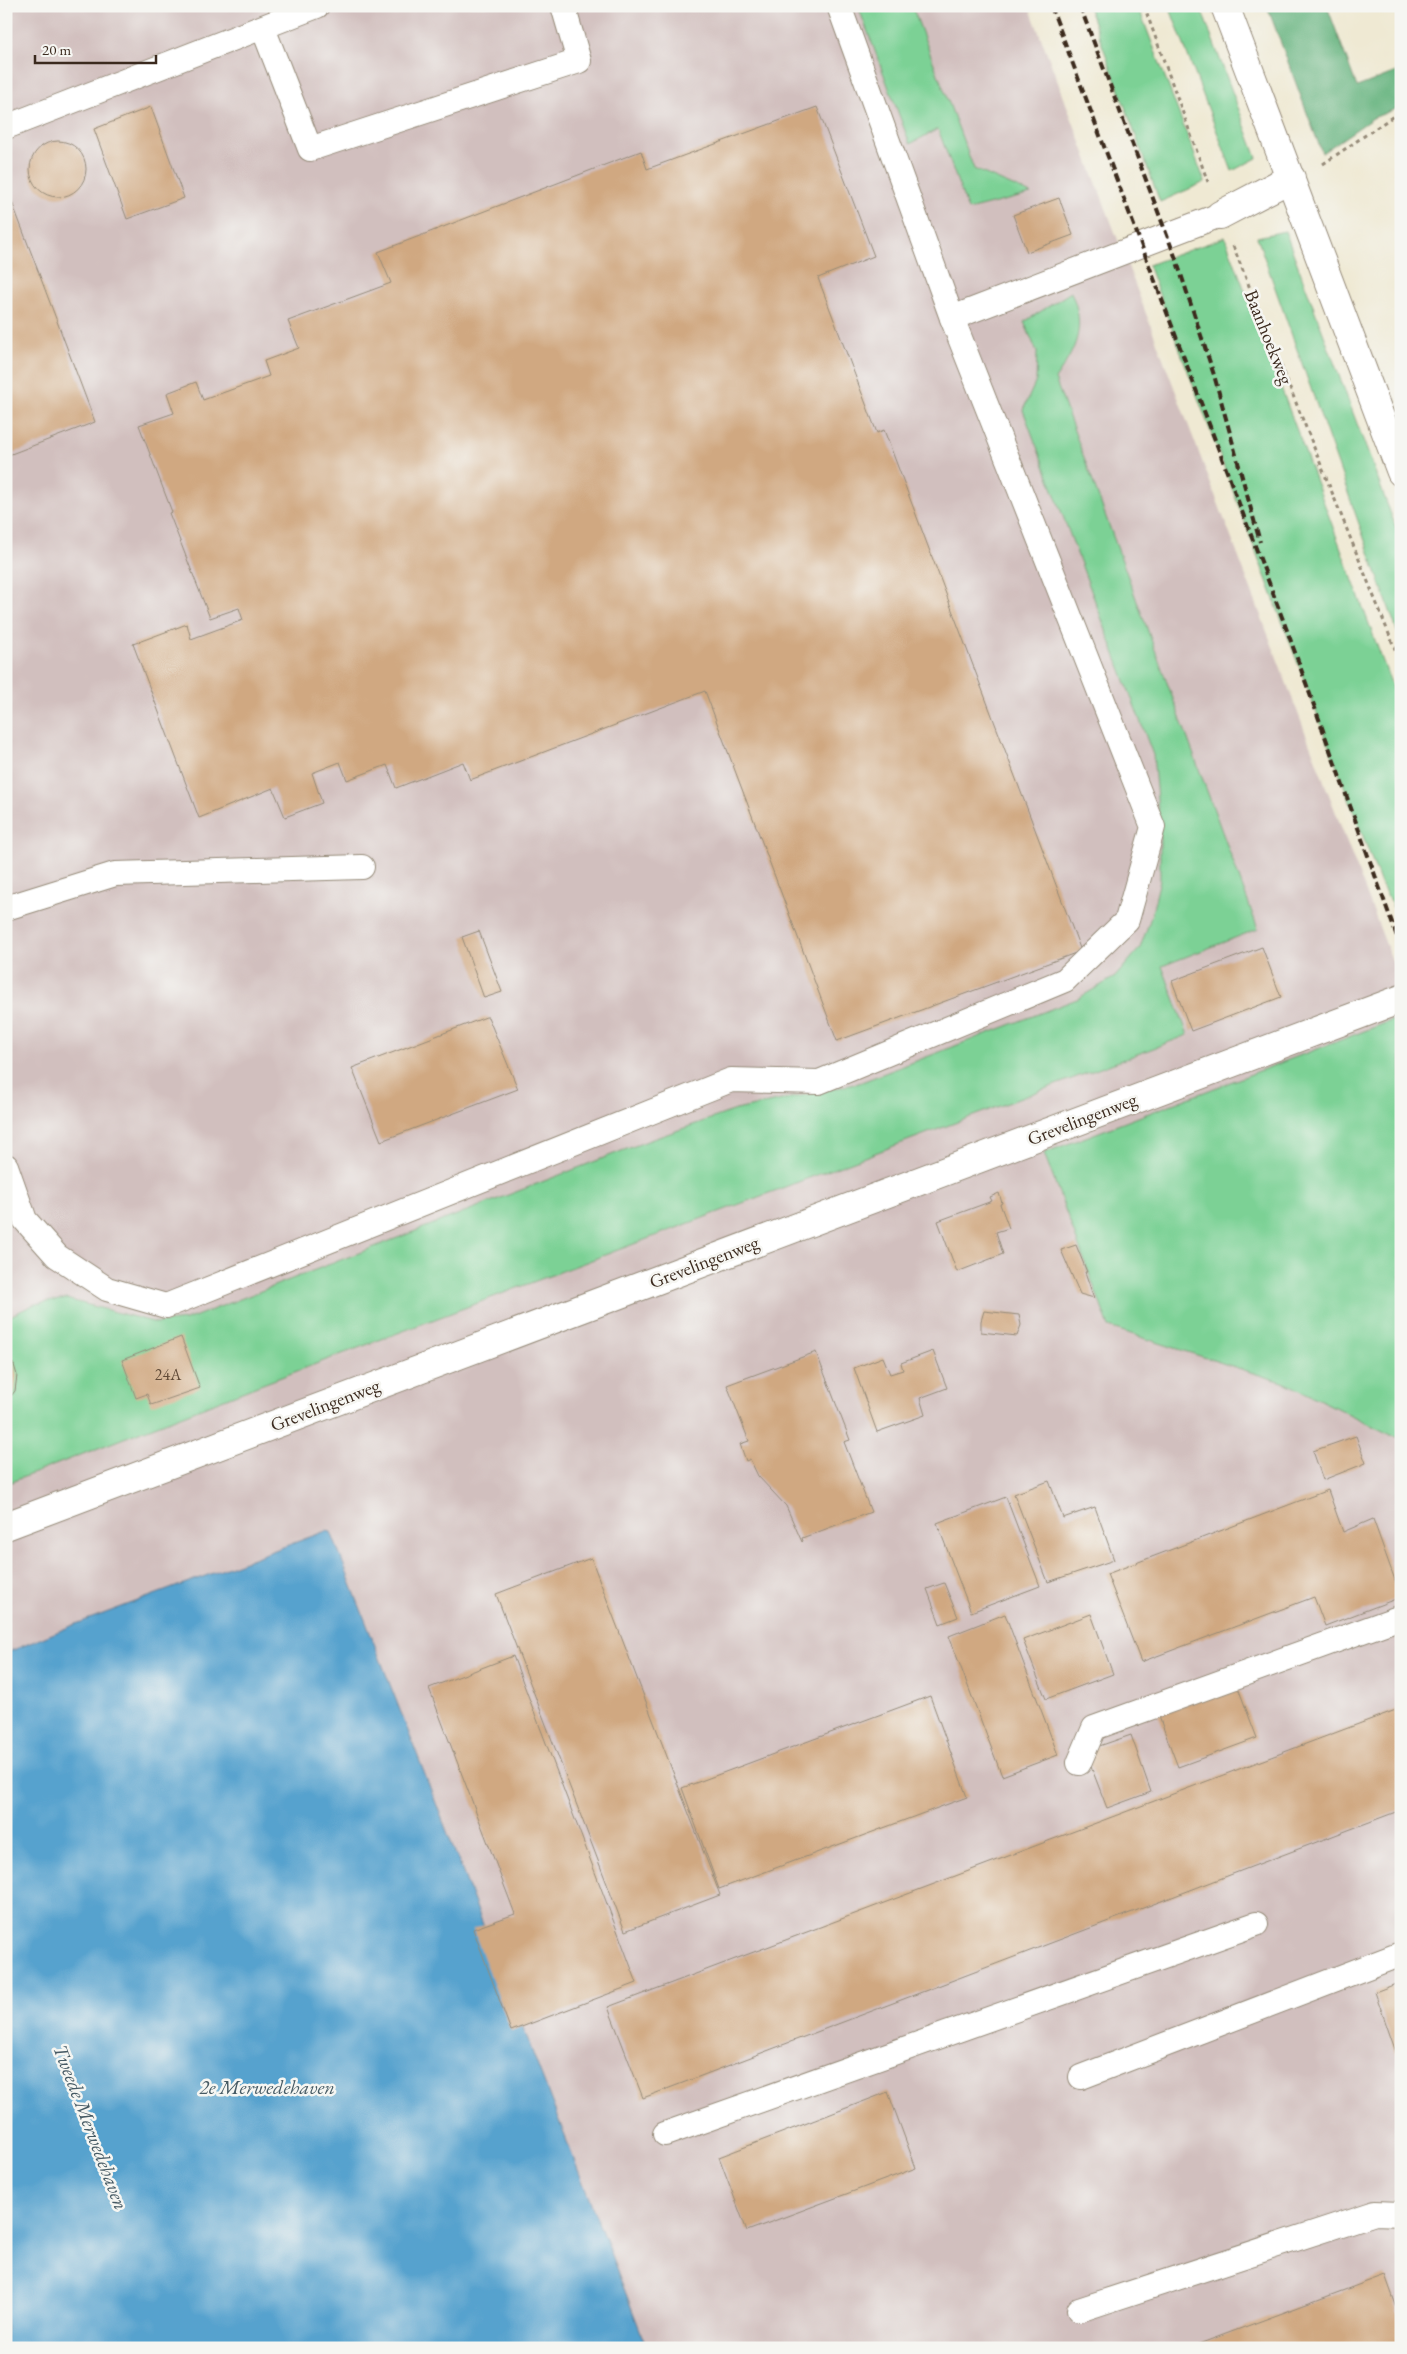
<svg xmlns="http://www.w3.org/2000/svg" width="1407" height="2354" font-family="'EB Garamond',serif">
<style>
.industrial{fill:#d1bfbe}
.green{fill:#7cd195;stroke:#5c7e5a}
.forest{fill:#65b37e;stroke:#506e4e}
.water{fill:#56a2ce;stroke:#486676}
.building{fill:#d0a881}
.lines{fill:none;stroke-linecap:round;stroke-linejoin:round}
.service-casing{stroke:#958a78;stroke-width:26}
.minor-casing{stroke:#958a78;stroke-width:30}
.tertiary-casing{stroke:#958a78;stroke-width:30}
.path{stroke:#958a78;stroke-width:3;stroke-dasharray:4 4;stroke-linecap:butt}
.service{stroke:#fff;stroke-width:24}
.minor{stroke:#fff;stroke-width:28}
.tertiary{stroke:#fff;stroke-width:28}
.rail{stroke:#3b2a1e;stroke-width:4;stroke-dasharray:8 4;stroke-linecap:butt}
.labels{text-anchor:middle;dominant-baseline:central;stroke-width:5;stroke-linejoin:round;paint-order:stroke}
.number-label{font-size:16px;fill:#604a37}
.street-label{font-size:19px;fill:#3b2a1e;stroke:#f6f6f2}
.water-label{font-size:20px;font-style:italic;fill:#465a64;stroke:#f6f6f2}
</style>
<rect width="100%" height="100%" fill="#f6f6f2"/>
<filter id="ink" filterUnits="userSpaceOnUse"><feTurbulence type="fractalNoise" baseFrequency=".02" numOctaves="2"/><feDisplacementMap in="SourceGraphic" scale="10" xChannelSelector="R" yChannelSelector="G"/><feConvolveMatrix kernelMatrix="1 2 1 2 8 2 1 2 1" color-interpolation-filters="sRGB"/></filter>
<filter id="wash" filterUnits="userSpaceOnUse"><feTurbulence type="fractalNoise" baseFrequency=".0096" numOctaves="4" result="noise"/><feDisplacementMap in="SourceGraphic" scale="20" xChannelSelector="R" yChannelSelector="G"/><feGaussianBlur stdDeviation="1.12" result="paint"/><feColorMatrix in="noise" values="0 0 0 0 0 0 0 0 0 0 0 0 0 0 0 0 0 1.4 0 .05"/><feComposite in="paint" operator="in"/></filter>
<g filter="url(#wash)">
<rect width="100%" height="100%" fill="#efe9d3"/>
<path class="industrial" d="M6,6H1029L1401,984V2348H6Z"/>
<g class="green">
<path d="M858,6H912L974,169L1031,194L968,210L938,129L910,144Z"/>
<path d="M1088,6H1138L1205,182L1160,202Z"/>
<path d="M1169,6H1200L1257,158L1232,171Z"/>
<path d="M1285,231L1401,541V642L1257,237Z"/>
<path d="M1225,237L1401,710V922L1381,884L1148,265Z"/>
<path d="M1071,292C1087,328 1076,349 1055,379L1258,929L1162,966L1188,1035L260,1385L6,1484V1318L35,1304L66,1299L157,1323L186,1320L650,1140L736,1110L859,1083L1077,999L1115,977L1140,948L1151,917L1160,880V831L1153,755L1023,410L1036,381L1037,352L1024,322Z"/>
<path d="M1401,1017V1440L1288,1384L1109,1327L1044,1153Z"/>
</g>
<path class="forest" d="M1267,6H1327L1357,87L1401,70V107L1373,118L1322,153Z"/>
<path class="water" d="M326,1531L331,1532L647,2348H6V1653L76,1624Z"/>
<g id="blocks">
<g class="building">
<path d="M151,107L184,198L127,219L94,129Z"/>
<path d="M817,107L874,256L818,278L877,433L884,430L1081,951L837,1041L705,691L470,780L463,762L396,788L387,765L347,780L340,762L312,773L322,803L285,817L273,788L199,818L133,644L187,624L191,639L243,620L239,608L210,618L169,513L172,512L139,425L174,413L167,393L196,382L203,400L269,376L264,361L299,348L288,321L391,283L378,252L641,151L647,169Z"/>
<circle cx="58" cy="169" r="28"/>
<path d="M9,194L95,422L6,456V195Z"/>
<path d="M1059,198L1073,235L1027,252L1013,215Z"/>
<path d="M479,931L502,992L484,998L462,937Z"/>
<path d="M1262,947L1281,997L1191,1031L1172,981Z"/>
<path d="M486,1017H488L518,1089L381,1141L352,1068Z"/>
<path d="M999,1193L1002,1203L1000,1204L1009,1228L996,1232L1003,1254L957,1272L938,1221L992,1201L990,1197Z"/>
<path d="M1076,1245L1087,1272H1085L1094,1298L1080,1294L1061,1250Z"/>
<path d="M984,1311L1019,1315L1021,1325L1017,1336L981,1332V1321Z"/>
<path d="M181,1337L200,1388L151,1405L147,1394L136,1398L122,1360Z"/>
<path d="M933,1351L947,1388L920,1398L925,1415L877,1432L854,1368L883,1357L890,1374L903,1370L901,1363Z"/>
<path d="M816,1352L850,1440L844,1442L871,1512L802,1538L803,1541L802,1542L786,1506L758,1476L750,1459L746,1461L740,1444L749,1441L727,1385Z"/>
<path d="M6,1354L14,1365L17,1375L15,1391L6,1402Z"/>
<path d="M1356,1436L1366,1463L1323,1480L1313,1451Z"/>
<path d="M1049,1481L1063,1518L1095,1507L1114,1560L1048,1582L1014,1494Z"/>
<path d="M1328,1490L1343,1532L1373,1519L1401,1597L1325,1626L1314,1597L1141,1662L1107,1574Z"/>
<path d="M1006,1497L1040,1586L971,1612L937,1523Z"/>
<path d="M591,1558L720,1895L625,1931L496,1594Z"/>
<path d="M944,1583L958,1617L940,1624L927,1589Z"/>
<path d="M1005,1614L1058,1755L1002,1776L949,1636Z"/>
<path d="M1091,1614L1113,1674L1046,1699L1023,1640Z"/>
<path d="M513,1656L637,1983L511,2031L473,1929L515,1914L429,1688Z"/>
<path d="M1237,1685L1257,1738L1178,1767L1158,1714Z"/>
<path d="M930,1696L967,1797L719,1889L682,1788Z"/>
<path d="M1401,1708V1810L643,2098L608,2007Z"/>
<path d="M1131,1735L1151,1792L1107,1808L1085,1751Z"/>
<path d="M1401,1982V2058L1399,2054L1397,2055L1375,1992Z"/>
<path d="M888,2092L916,2168L747,2231L719,2157Z"/>
<path d="M1385,2275L1401,2319V2348H1188Z"/>
</g>
</g>
</g>
<g filter="url(#ink)">
<use href="#blocks" fill-opacity="0" stroke="#958a78" stroke-width="1"/>
<g class="lines">
<g class="service-casing">
<g id="service">
<path d="M263,28L310,149L579,61L563,6"/>
<path d="M6,127L317,6"/>
<path d="M952,318L1220,215"/>
<path d="M6,908L115,874L362,867"/>
<path d="M6,1166L25,1220L57,1256L107,1289L166,1306L731,1080L819,1082L1065,980L1127,920L1153,827L952,318L839,6"/>
<path d="M1079,1763L1094,1728L1401,1617"/>
<path d="M1081,2077L1401,1954"/>
<path d="M665,2134L1256,1924"/>
<path d="M1079,2310L1375,2213L1401,2214"/>
</g>
</g>
<g class="minor-casing">
<g id="minor">
<path d="M1220,215L1291,178"/>
<path d="M6,1526L1401,999"/>
</g>
</g>
<g class="tertiary-casing">
<path id="tertiary" d="M1225,6L1401,472"/>
</g>
<g class="path">
<path d="M1144,6L1208,182"/>
<path d="M1323,164L1401,111"/>
<path d="M1233,246L1401,664"/>
</g>
<use href="#service" class="service"/>
<use href="#minor" class="minor"/>
<use href="#tertiary" class="tertiary"/>
<g class="rail">
<path d="M1051,6L1288,633L1399,942"/>
<path d="M1080,6L1176,259L1214,375L1260,542"/>
</g>
</g>
</g>
<g class="labels">
<g class="number-label">
<text x="168" y="1374">24A</text>
</g>
<g class="street-label">
<text transform="translate(1269 337) rotate(68)">Baanhoekweg</text>
<text transform="translate(1082 1119) rotate(-21)">Grevelingenweg</text>
<text transform="translate(704 1262) rotate(-21)">Grevelingenweg</text>
<text transform="translate(325 1405) rotate(-21)">Grevelingenweg</text>
</g>
<g class="water-label">
<text x="267" y="2087">2e Merwedehaven</text>
<text transform="translate(91 2127) rotate(69)">Tweede Merwedehaven</text>
</g>
</g>
<rect width="1407" height="2354" fill="none" stroke="#f6f6f2" stroke-width="25"/>
<path d="M35 55v8h121v-8" fill="none" stroke="#3b2a1e" stroke-width="2.5"/>
<text x="42" y="55" font-size="15" fill="#3b2a1e" stroke="#f6f6f2" stroke-width="4" paint-order="stroke">20 m</text>
</svg>
